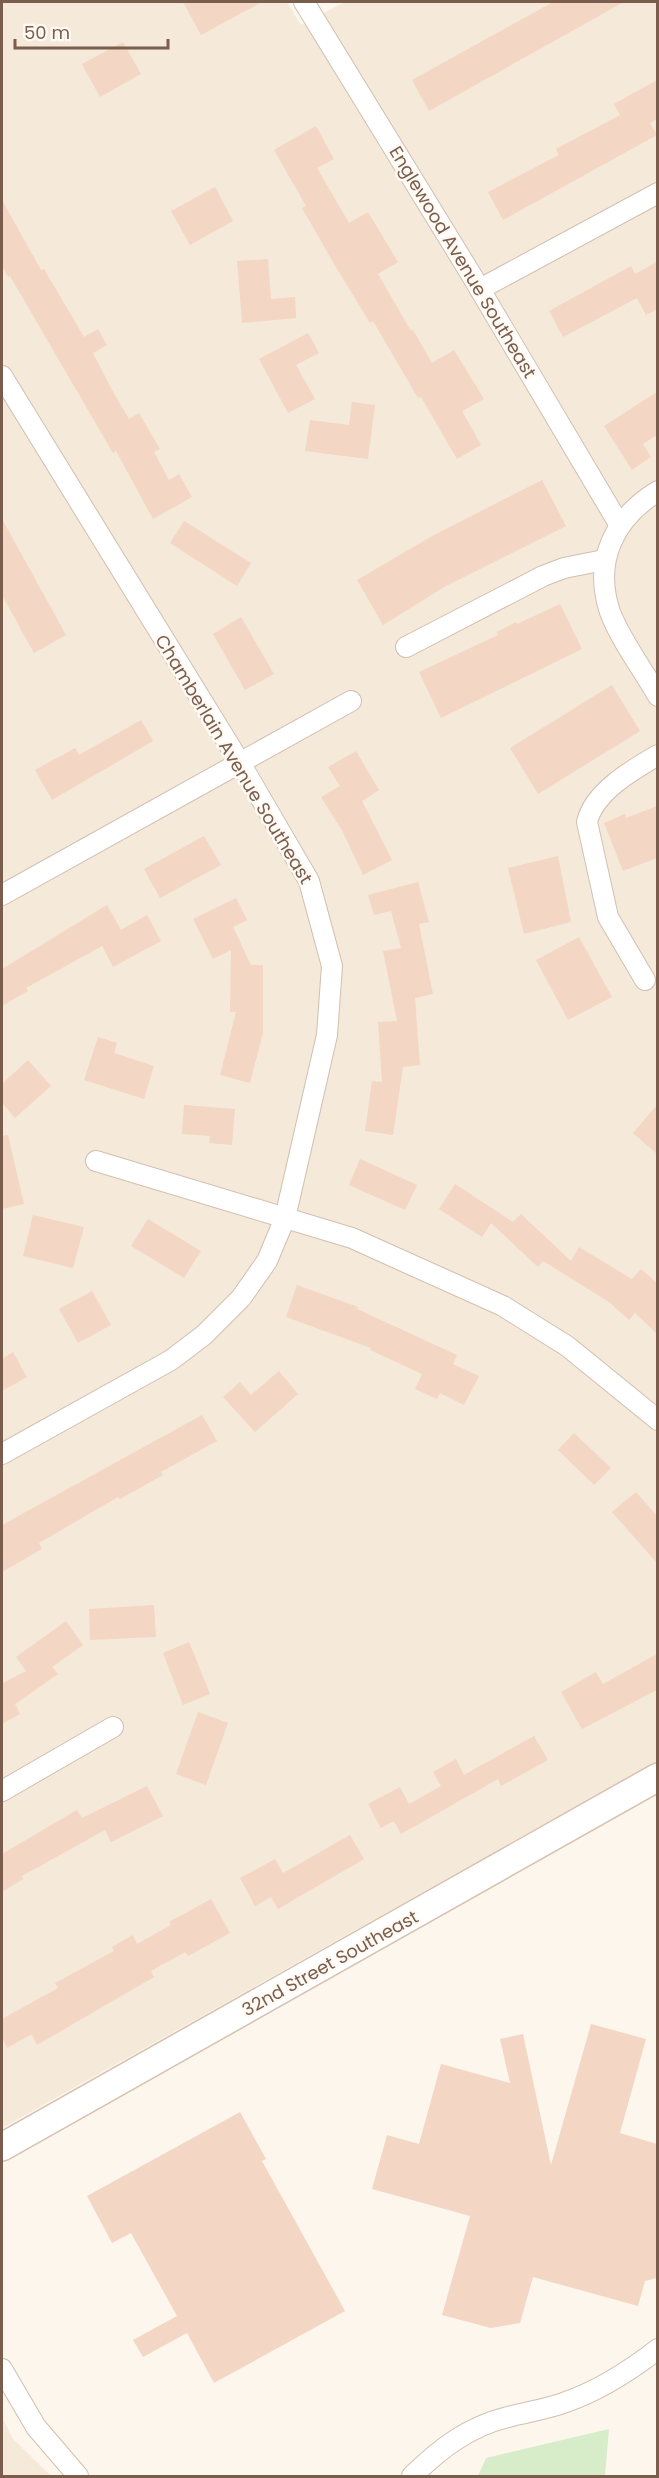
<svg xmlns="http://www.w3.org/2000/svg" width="659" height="2478" font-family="Poppins,sans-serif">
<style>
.residential{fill:#f5e9da}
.green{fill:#d7ecc9}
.building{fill:#f3d6c3}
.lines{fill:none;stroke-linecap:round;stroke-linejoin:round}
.street-casing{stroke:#d1bfb0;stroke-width:22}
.secondary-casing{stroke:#d6c1b0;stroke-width:30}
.street{stroke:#fff;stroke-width:20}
.secondary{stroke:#fff;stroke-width:27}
.labels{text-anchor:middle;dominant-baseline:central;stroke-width:5;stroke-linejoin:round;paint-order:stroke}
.street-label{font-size:18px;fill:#7a5d4d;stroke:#fffaf3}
</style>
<rect width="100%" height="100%" fill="#fdf6ec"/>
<g class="residential">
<path d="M2,2H287L301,25L345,2H657V1761L2,2128Z"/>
<path d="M2,2417L13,2439L51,2476H2Z"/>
</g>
<path class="green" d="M609,2429L605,2476H478L486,2458Z"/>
<g class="building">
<path d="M183,2H262L201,35Z"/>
<path d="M553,2H624L429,111L412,80Z"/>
<path d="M123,42L141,74L100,97L82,64Z"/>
<path d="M657,80V119L650,123L657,135L503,220L488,192L559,155L556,149L620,115L614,104Z"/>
<path d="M316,126L334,159L317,168L349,223L368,212L398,262L378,274L411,331L413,330L432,363L454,350L484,399L462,411L481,445L457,459L421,397L418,398L373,321L370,323L333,262L302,208L306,206L274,150Z"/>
<path d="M215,187L233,221L190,245L171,211Z"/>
<path d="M2,200L41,270L44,269L84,337L98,329L107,345L93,353L112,390L129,419L139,413L160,449L154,452L169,480L179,474L192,497L153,519L116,451L113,453L10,276L8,277L2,266Z"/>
<path d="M268,259L271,299L295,297L296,318L242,323L237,261Z"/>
<path d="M657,262V309L646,315L637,298L563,337L549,311L631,266L635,274Z"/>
<path d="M308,333L319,353L296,365L315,399L288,413L259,359Z"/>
<path d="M657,392V435L643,444L651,457L632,470L604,426Z"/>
<path d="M352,402L375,405L368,459L305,451L310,420L349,425Z"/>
<path d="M542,480L566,526L446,586L383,625L357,580L434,535Z"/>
<path d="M2,519L66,635L34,653L2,595Z"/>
<path d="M184,521L251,563L237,586L170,543Z"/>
<path d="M560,604L582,649L441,718L419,672L498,635L497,632L516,622L517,624Z"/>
<path d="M241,617L274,674L245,690L213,634Z"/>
<path d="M612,685L640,731L538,794L510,748Z"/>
<path d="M141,720L153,741L52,800L35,770L75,748L79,755Z"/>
<path d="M356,751L379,790L362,801L392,860L363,875L343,832L321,797L340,786L328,767Z"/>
<path d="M657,806V858L623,871L604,823L625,814L626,818Z"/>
<path d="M204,836L221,865L160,898L144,869Z"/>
<path d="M558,856L571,922L524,934L508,868Z"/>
<path d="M418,882L429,922L419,924L433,994L415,998L420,1065L403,1067L393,1135L365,1131L372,1081L382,1082L378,1022L397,1021L383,951L401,948L391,911L374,915L368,895Z"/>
<path d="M236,898L247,920L233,927L251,965H263V1033L250,1083L220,1075L236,1012H230L231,950L213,959L193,919Z"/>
<path d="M107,905L121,930L147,915L161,941L113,967L102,946L26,988L28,991L2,1006V969Z"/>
<path d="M579,937L612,997L568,1020L536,960Z"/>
<path d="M98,1037L117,1043L114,1053L154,1066L144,1099L84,1080Z"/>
<path d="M28,1060L51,1086L15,1118L2,1103V1084Z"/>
<path d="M184,1105L235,1109L232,1145L209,1143L210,1136L182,1134Z"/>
<path d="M657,1105V1154L633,1133Z"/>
<path d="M8,1135L24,1204L2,1209V1136Z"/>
<path d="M360,1159L417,1185L405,1210L349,1185Z"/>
<path d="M455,1184L513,1222L521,1214L571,1261L579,1247L632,1279L641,1269L657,1283V1334L635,1313L629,1320L609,1302L543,1261L538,1267L491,1223L482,1237L439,1209Z"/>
<path d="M33,1215L84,1227L73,1268L23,1256Z"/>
<path d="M148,1219L201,1251L184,1278L131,1246Z"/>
<path d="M297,1285L358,1307L357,1309L457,1355L453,1364L479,1376L464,1405L440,1393L437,1399L415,1389L422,1374L370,1350L371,1348L286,1317Z"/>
<path d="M92,1291L111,1325L78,1343L59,1309Z"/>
<path d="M13,1352L27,1377L2,1391V1359Z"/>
<path d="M279,1371L298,1394L255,1432L223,1397L240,1382L251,1395Z"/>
<path d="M202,1415L217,1441L161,1472L163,1475L120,1499L118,1497L39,1543L42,1549L2,1572V1525Z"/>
<path d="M574,1433L611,1468L594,1485L558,1450Z"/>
<path d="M636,1492L657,1516V1563L612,1512Z"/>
<path d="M154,1605L156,1637L90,1640L89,1609Z"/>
<path d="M66,1621L83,1645L52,1667L58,1674L15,1704L20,1714L2,1724V1679L3,1683L26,1671L16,1657Z"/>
<path d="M189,1642L210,1694L183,1705L163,1653Z"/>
<path d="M657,1654V1690L582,1729L561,1692L596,1672L603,1684Z"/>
<path d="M198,1712L228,1723L206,1785L176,1774Z"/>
<path d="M534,1736L548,1760L501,1786L498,1779L401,1834L394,1821L381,1828L368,1804L400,1787L409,1804L441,1786L433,1772L456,1759L464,1775Z"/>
<path d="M147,1786L163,1816L111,1842L105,1830L22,1876L23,1879L2,1892V1854L77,1810L82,1818Z"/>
<path d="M350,1835L364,1859L278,1909L271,1897L255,1906L240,1878L275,1859L283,1873Z"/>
<path d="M211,1899L230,1933L188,1956L185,1952L151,1971L154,1977L37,2045L32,2034L7,2048L2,2037V2019L58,1988L55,1983L114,1951L112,1947L133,1935L137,1944L171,1925L169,1922Z"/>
<path d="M591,2024L646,2039L620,2133L657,2144V2278L645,2281L638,2306L533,2277L520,2323L491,2328L442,2315L470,2216L372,2189L387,2135L419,2144L441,2064L510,2083L500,2039L523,2034L551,2165Z"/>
<path d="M240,2112L266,2159L262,2161L345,2311L214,2383L187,2333L143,2357L133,2340L177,2316L131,2233L112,2243L87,2196Z"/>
</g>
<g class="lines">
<g class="street-casing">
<g id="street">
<path d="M304,2L472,276L619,524"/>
<path d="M480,289L658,193"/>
<path d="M2,376L239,761L309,881L332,966L327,1035L285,1218L267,1261L241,1298L204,1335L171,1360L2,1454"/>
<path d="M658,491C614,518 593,561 610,612C620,639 643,670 658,696"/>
<path d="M406,647L543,576L564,568L604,560"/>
<path d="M2,895L351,701"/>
<path d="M645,980L608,917L587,822C594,792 632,770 658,755"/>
<path d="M96,1161L352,1238L503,1306L567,1346L658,1420"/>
<path d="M2,1791L113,1727"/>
<path d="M2,2369L36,2427L78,2476"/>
<path d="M412,2476C441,2448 468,2427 508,2417C527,2412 548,2409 566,2402C598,2391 631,2370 658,2349"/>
</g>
</g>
<g class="secondary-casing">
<path id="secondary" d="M2,2147L658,1777"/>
</g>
<use href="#street" class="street"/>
<use href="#secondary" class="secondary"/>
</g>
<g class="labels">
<g class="street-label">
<text transform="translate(463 262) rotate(59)">Englewood Avenue Southeast</text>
<text transform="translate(234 759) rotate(59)">Chamberlain Avenue Southeast</text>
<text transform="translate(330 1963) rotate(-29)">32nd Street Southeast</text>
</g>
</g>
<rect width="659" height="2478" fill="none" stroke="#7a5d4d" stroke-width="6"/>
<path d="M15 39v9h153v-9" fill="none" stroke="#7a5d4d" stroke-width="3"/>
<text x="24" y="39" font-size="18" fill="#7a5d4d" stroke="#fffaf3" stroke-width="4.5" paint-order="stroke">50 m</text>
</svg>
